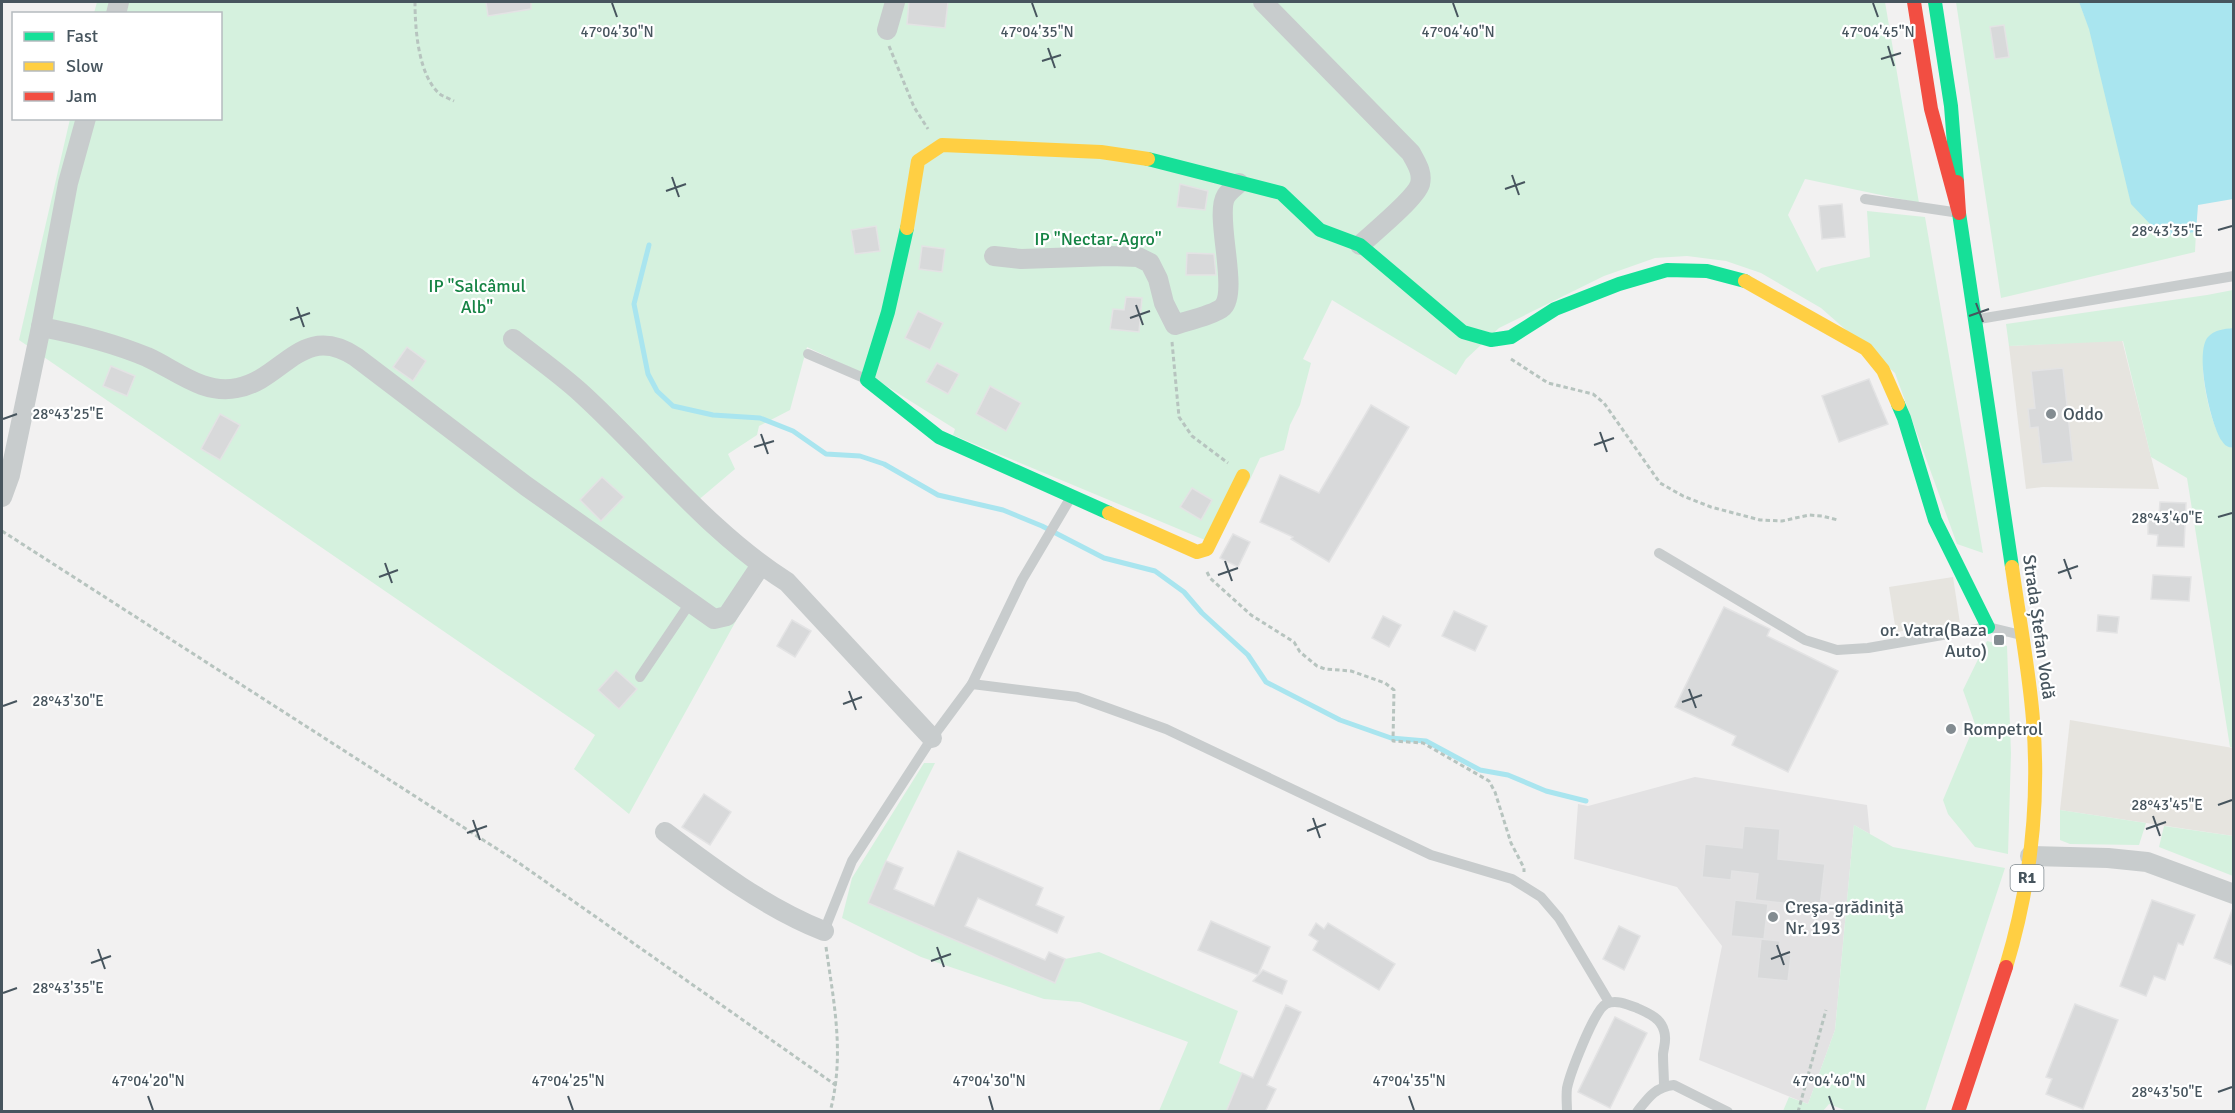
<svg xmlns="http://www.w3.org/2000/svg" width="2235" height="1113" font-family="Signika,sans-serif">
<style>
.commercial{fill:#e6e4df}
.education{fill:#e3e2e3}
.green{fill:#d5f1de}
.water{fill:#a9e5ef}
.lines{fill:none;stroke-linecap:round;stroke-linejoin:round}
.stream{stroke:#a9e5ef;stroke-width:5}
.building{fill:#d8d9da;stroke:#e3e3e4;stroke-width:1.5}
.path{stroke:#b7c4bf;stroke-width:3;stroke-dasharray:4.5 3;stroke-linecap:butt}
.lane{stroke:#c8cccd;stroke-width:10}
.street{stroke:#c8cccd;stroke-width:20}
.fast{stroke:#16e098;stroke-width:14}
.slow{stroke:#ffcf43;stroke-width:14}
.jam{stroke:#f24e42;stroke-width:14}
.ticks{fill:none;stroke:#47555e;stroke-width:2}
.poi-dot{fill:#838c91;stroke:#fff;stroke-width:2}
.labels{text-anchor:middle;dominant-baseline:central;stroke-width:4.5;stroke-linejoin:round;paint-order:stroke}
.shield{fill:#fff;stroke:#7e888e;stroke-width:1.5}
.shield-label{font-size:16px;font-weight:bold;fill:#47555e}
.park-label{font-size:18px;fill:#158344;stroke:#fff}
.poi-label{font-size:18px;fill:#47555e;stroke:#fff;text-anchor:start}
.street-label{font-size:18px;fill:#47555e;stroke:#fff}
.ticks-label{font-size:15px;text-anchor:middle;fill:#47555e;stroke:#fff;stroke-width:4.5;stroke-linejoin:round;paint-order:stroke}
</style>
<rect width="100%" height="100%" fill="#f2f1f1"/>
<g class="commercial">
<path d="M2122,340L2159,489L2043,487L2026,489L2009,346Z"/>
<path d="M1953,577L1960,623L1896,632L1889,587Z"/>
<path d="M2070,720L2233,748V836L2060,810Z"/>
</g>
<path class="education" d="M1695,777L1867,805L1870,834L1854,825L1835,1030L1808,1104L1699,1060L1722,946L1677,887L1574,859L1578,804L1588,806Z"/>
<g class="green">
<path d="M97,2H1885L1919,203L1805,179L1788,215L1817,272L1821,268L1870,257L1867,211L1925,217L1983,553L1957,544L1895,373L1821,308L1761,273L1726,261L1687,256L1655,258L1604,276L1499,328L1466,359L1456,375L1332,300L1303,359L1311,363L1300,405L1290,425L1284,450L1260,458L1247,486L1205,540L953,435L955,429L880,382L807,347L790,410L759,426L757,435L728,454L735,469L696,502L768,563L629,814L574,769L595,735L19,340L70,119L220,118V14L94,13Z"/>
<path d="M1956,2H2079L2171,235L2196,232L2195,252L2001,298Z"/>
<path d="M2233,290V328L2215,332C2211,341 2203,353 2203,363C2202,382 2213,444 2233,448V748L2230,747L2187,478L2151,457L2123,341L2009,346L2006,324L2207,295Z"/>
<path d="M1987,641L2007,646L2011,753L2008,854L1975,847L1948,814L1943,800L1975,724L1963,690Z"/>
<path d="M924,763H935L886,861L868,903L1055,983L1065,959L1099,952L1238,1011L1219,1063L1242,1073L1226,1111H1159L1188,1042L1080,1002L1044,999L921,957L842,918L852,878Z"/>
<path d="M2060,810L2146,823L2139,845L2070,844L2060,840Z"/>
<path d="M1854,825L1893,847L2005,868L1925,1111H1847L1829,1104L1823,1111H1783L1789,1097L1808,1104L1835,1030Z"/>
<path d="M2164,826L2233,836V876L2159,847Z"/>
</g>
<g class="water">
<path d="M2079,2H2233V199L2198,205L2196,232L2171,235L2150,224L2131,204L2089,29Z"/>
<path d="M2233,328H2234L2233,448C2228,447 2225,446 2222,441C2211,426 2194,352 2208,337C2214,330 2224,329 2233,328Z"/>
</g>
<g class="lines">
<path class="stream" d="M649,245L634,304L648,374L657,391L673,406L713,415L760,418L793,431L826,454L860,456L884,464L938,495L1003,510L1042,526L1104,558L1155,571L1184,592L1202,613L1248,655L1266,682L1340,720L1391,738L1426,741L1480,770L1508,775L1546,791L1586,801"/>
</g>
<g class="building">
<path d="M486,2H531V9L488,16Z"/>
<path d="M909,2H948L945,28L907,24Z"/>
<path d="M2004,25L2009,57L1995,59L1990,27Z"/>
<path d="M1180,184L1208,191L1205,210L1177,207Z"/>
<path d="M1842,204L1845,237L1822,239L1819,206Z"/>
<path d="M876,226L880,251L855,254L851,230Z"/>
<path d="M922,246L945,249L942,272L919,269Z"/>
<path d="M1187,253L1214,254L1216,275H1186Z"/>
<path d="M1126,297L1142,298L1139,332L1110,329L1113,309L1124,310Z"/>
<path d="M918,311L943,323L930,350L905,338Z"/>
<path d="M407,347L426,361L413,381L393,367Z"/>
<path d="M937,363L959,374L948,394L926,382Z"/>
<path d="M111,366L135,376L127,396L103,386Z"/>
<path d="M2063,368L2073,461L2042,464L2038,427L2030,428L2028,409L2035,408L2031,371Z"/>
<path d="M1869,379L1888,424L1839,442L1822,396Z"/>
<path d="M990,386L1021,403L1006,431L976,414Z"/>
<path d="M1371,405L1409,427L1329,562L1291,539L1293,537L1260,522L1280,475L1319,493Z"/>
<path d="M220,414L240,425L220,460L201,449Z"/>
<path d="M602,477L624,497L601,521L580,500Z"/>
<path d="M1192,488L1212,500L1201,520L1180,507Z"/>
<path d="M2160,502L2186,503L2184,547L2157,546L2158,535L2148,534V514L2159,515Z"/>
<path d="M1233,534L1250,542L1238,567L1220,558Z"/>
<path d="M2153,575L2191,577L2189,601L2151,599Z"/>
<path d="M1724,607L1770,629L1767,636L1838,671L1788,772L1732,745L1736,736L1675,707Z"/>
<path d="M1454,611L1487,626L1475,651L1442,636Z"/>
<path d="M2098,615L2119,617L2117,633L2097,631Z"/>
<path d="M1383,616L1401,625L1389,647L1372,638Z"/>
<path d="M792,620L811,631L795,657L777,646Z"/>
<path d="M616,670L637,689L619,709L598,690Z"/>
<path d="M704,794L731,812L710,845L682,827Z"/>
<path d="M1744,826L1780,829L1778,859L1825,864L1820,907L1755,900L1758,874L1732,871L1731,880L1702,877L1705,844L1742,848Z"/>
<path d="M958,851L1043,888L1036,905L1064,917L1057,933L978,898L965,926L1045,960L1049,952L1065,959L1055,983L868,903L886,861L903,868L894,889L934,906Z"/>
<path d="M1735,900L1768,904L1764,939L1731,936Z"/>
<path d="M2152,900L2195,915L2183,945L2178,943L2165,980L2154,976L2146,996L2120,986Z"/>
<path d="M2232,910L2234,911V966L2214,958Z"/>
<path d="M1211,921L1270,947L1258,975L1198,950Z"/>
<path d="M1316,923L1324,929L1328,923L1395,964L1379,990L1313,950L1318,941L1309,935Z"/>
<path d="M1619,926L1640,936L1624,970L1603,959Z"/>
<path d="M1761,939L1780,941L1779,954L1791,955L1788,981L1757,978Z"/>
<path d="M1263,970L1287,981L1282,994L1253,981Z"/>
<path d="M2075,1004L2118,1020L2083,1109L2046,1094L2052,1079L2046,1077Z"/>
<path d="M1286,1005L1301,1012L1267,1085L1276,1089L1265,1112H1226L1242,1073L1253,1078Z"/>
<path d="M1615,1017L1647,1033L1610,1108L1578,1092Z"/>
</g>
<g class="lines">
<g class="path">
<path d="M415,2C415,28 418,77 441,95C445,97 450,99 454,101"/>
<path d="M889,46L914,107L928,129"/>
<path d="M1172,342L1179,417L1192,436L1228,463"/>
<path d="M1511,359L1548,383L1593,394L1604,403L1660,483L1683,496L1711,507L1760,520L1782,521L1809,515L1822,516L1838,520"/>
<path d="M2,531L519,863L837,1086"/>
<path d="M1207,572L1210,578L1251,615L1294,642L1300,652L1317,666L1325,669L1351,671L1385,683L1394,690L1393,741L1423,743L1489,781L1495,792L1511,843L1524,868V872"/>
<path d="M826,947C834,1004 845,1055 830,1112"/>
<path d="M1798,1112L1826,1010"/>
</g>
<g class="lane">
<path d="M1865,199L1953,212"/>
<path d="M1979,319L2234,276"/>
<path d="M808,354L866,379"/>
<path d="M1659,553L1805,640L1837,650L1868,648L1988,627L2017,634"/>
<path d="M640,677L690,603"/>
<path d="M972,684L1077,697L1166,729L1431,855L1512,879L1541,897L1559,918L1609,1002"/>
<path d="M824,931L852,861L932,738L972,684L1022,580L1071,497"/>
<path d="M1567,1112C1567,1104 1566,1096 1567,1088C1570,1074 1594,1010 1606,1004C1615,999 1627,1004 1637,1008C1648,1013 1661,1018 1664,1031C1667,1039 1664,1046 1663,1054C1663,1065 1664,1076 1664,1086"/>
<path d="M1637,1112C1648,1098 1655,1087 1674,1085L1728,1112"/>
</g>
<g class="street">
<path d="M1263,2L1411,153C1416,163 1423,172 1420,184C1416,198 1372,234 1360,245"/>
<path d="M116,14L119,2"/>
<path d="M887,30L895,2"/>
<path d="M994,256L1021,259L1110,256L1138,257L1150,263L1158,279L1164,303L1175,325C1187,321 1216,314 1223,307C1239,290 1214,215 1226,196C1229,191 1235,187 1239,183"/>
<path d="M41,327C78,334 113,343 147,357C176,370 203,395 237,388C283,380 302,321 356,357L526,486L714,619L727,616L761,565"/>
<path d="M513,339C536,357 560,374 581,393C650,456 708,532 787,582L932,738"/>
<path d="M2,497L10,475L41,327L68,183L86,118"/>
<path d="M665,832C714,869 766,908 824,931"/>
<path d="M2030,856L2108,858L2147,862L2234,894"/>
</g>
<g class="fast">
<path d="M1935,2L1951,106L1957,182"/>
<path d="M1148,159L1281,193L1320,230L1360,245L1463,332L1491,340L1511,337L1555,309L1619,284L1667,270L1707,271L1745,281"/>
<path d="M1959,213L2012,567"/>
<path d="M907,228L888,312L867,380L939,437L1109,513"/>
<path d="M1898,404L1904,418L1935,520L1988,627"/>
</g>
<g class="slow">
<path d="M907,228L918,161L942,145L1101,152L1148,159"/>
<path d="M1745,281L1866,349L1883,370L1898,404"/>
<path d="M1109,513L1197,552L1207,549L1243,476"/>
<path d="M2006,967C2030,887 2040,804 2033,720C2029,669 2019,618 2012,567"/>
</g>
<g class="jam">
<path d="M1914,2L1931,109L1959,213L1957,182"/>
<path d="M1958,1112L2006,967"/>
</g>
</g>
<path class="ticks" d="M612,3L617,17M1032,3L1037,17M1453,3L1458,17M1873,3L1878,17M1888,46L1894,66M1048,48L1055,68M1881,59L1901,53M1042,61L1061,55M1512,175L1519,195M672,177L679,197M1505,189L1525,182M666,191L686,184M2218,230L2232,226M1976,303L1983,322M1136,305L1143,325M297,307L304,327M1969,316L1989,309M1130,318L1150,311M290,320L310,313M3,419L17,414M1600,432L1607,452M761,434L768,454M1594,445L1614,438M754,447L774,441M2218,517L2232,513M2064,559L2071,579M1225,561L1232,581M385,563L392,583M2058,573L2078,566M1218,575L1238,568M379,577L398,570M1689,689L1696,708M849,691L856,710M1682,702L1702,695M843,704L862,697M3,706L17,701M2218,805L2232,800M2153,816L2160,836M1313,818L1320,838M473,820L480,840M2146,829L2166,822M1307,831L1326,824M467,833L487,826M1777,945L1784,965M937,947L944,967M98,949L105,969M1771,959L1790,952M931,961L951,954M91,963L111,956M3,993L17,988M2218,1092L2232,1087M148,1096L153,1110M568,1096L573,1110M989,1096L993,1110M1409,1096L1414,1110M1829,1096L1834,1110"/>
<g class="poi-dot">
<circle cx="2051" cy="414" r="6"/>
<rect x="1993" y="634" width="12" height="12" rx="3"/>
<circle cx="1951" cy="729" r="6"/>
<circle cx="1773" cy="917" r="6"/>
</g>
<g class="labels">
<rect class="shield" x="2010.5" y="865" width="33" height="26" rx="4.5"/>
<g class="shield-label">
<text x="2027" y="878">R1</text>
</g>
<g class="park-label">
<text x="1098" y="239">IP "Nectar-Agro"</text>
<text x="477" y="286">IP "Salcâmul<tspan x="477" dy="21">Alb"</tspan></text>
</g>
<g class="poi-label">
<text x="2063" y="414">Oddo</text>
<text x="1987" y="630" text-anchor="end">or. Vatra(Baza<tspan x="1987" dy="21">Auto)</tspan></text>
<text x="1963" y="729">Rompetrol</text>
<text x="1785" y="907">Creşa-grădiniţă<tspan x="1785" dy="21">Nr. 193</tspan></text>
</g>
<g class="street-label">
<text transform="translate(2039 627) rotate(82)">Strada Ștefan Vodă</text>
</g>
</g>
<g class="ticks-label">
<text x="617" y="37">47°04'30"N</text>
<text x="1037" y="37">47°04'35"N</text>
<text x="1458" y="37">47°04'40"N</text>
<text x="1878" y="37">47°04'45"N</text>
<text x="2167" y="236">28°43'35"E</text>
<text x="68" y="419">28°43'25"E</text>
<text x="2167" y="523">28°43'40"E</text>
<text x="68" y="706">28°43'30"E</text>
<text x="2167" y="810">28°43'45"E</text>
<text x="68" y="993">28°43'35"E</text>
<text x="148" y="1086">47°04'20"N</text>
<text x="568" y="1086">47°04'25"N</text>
<text x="989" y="1086">47°04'30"N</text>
<text x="1409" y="1086">47°04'35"N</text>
<text x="1829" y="1086">47°04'40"N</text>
<text x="2167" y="1097">28°43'50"E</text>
</g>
<rect width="2235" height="1113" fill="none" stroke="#47555e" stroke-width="6"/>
<rect x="12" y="12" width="210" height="108" fill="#ffffff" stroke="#b5bbbf" stroke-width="1.5"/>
<rect x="24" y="32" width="30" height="9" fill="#16e098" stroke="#b5bbbf" stroke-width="1.5"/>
<text x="66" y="42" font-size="18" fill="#47555e">Fast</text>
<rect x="24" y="62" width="30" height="9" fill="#ffcf43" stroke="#b5bbbf" stroke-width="1.5"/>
<text x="66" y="72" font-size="18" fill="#47555e">Slow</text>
<rect x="24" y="92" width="30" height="9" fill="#f24e42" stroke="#b5bbbf" stroke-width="1.5"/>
<text x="66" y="102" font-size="18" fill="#47555e">Jam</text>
</svg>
